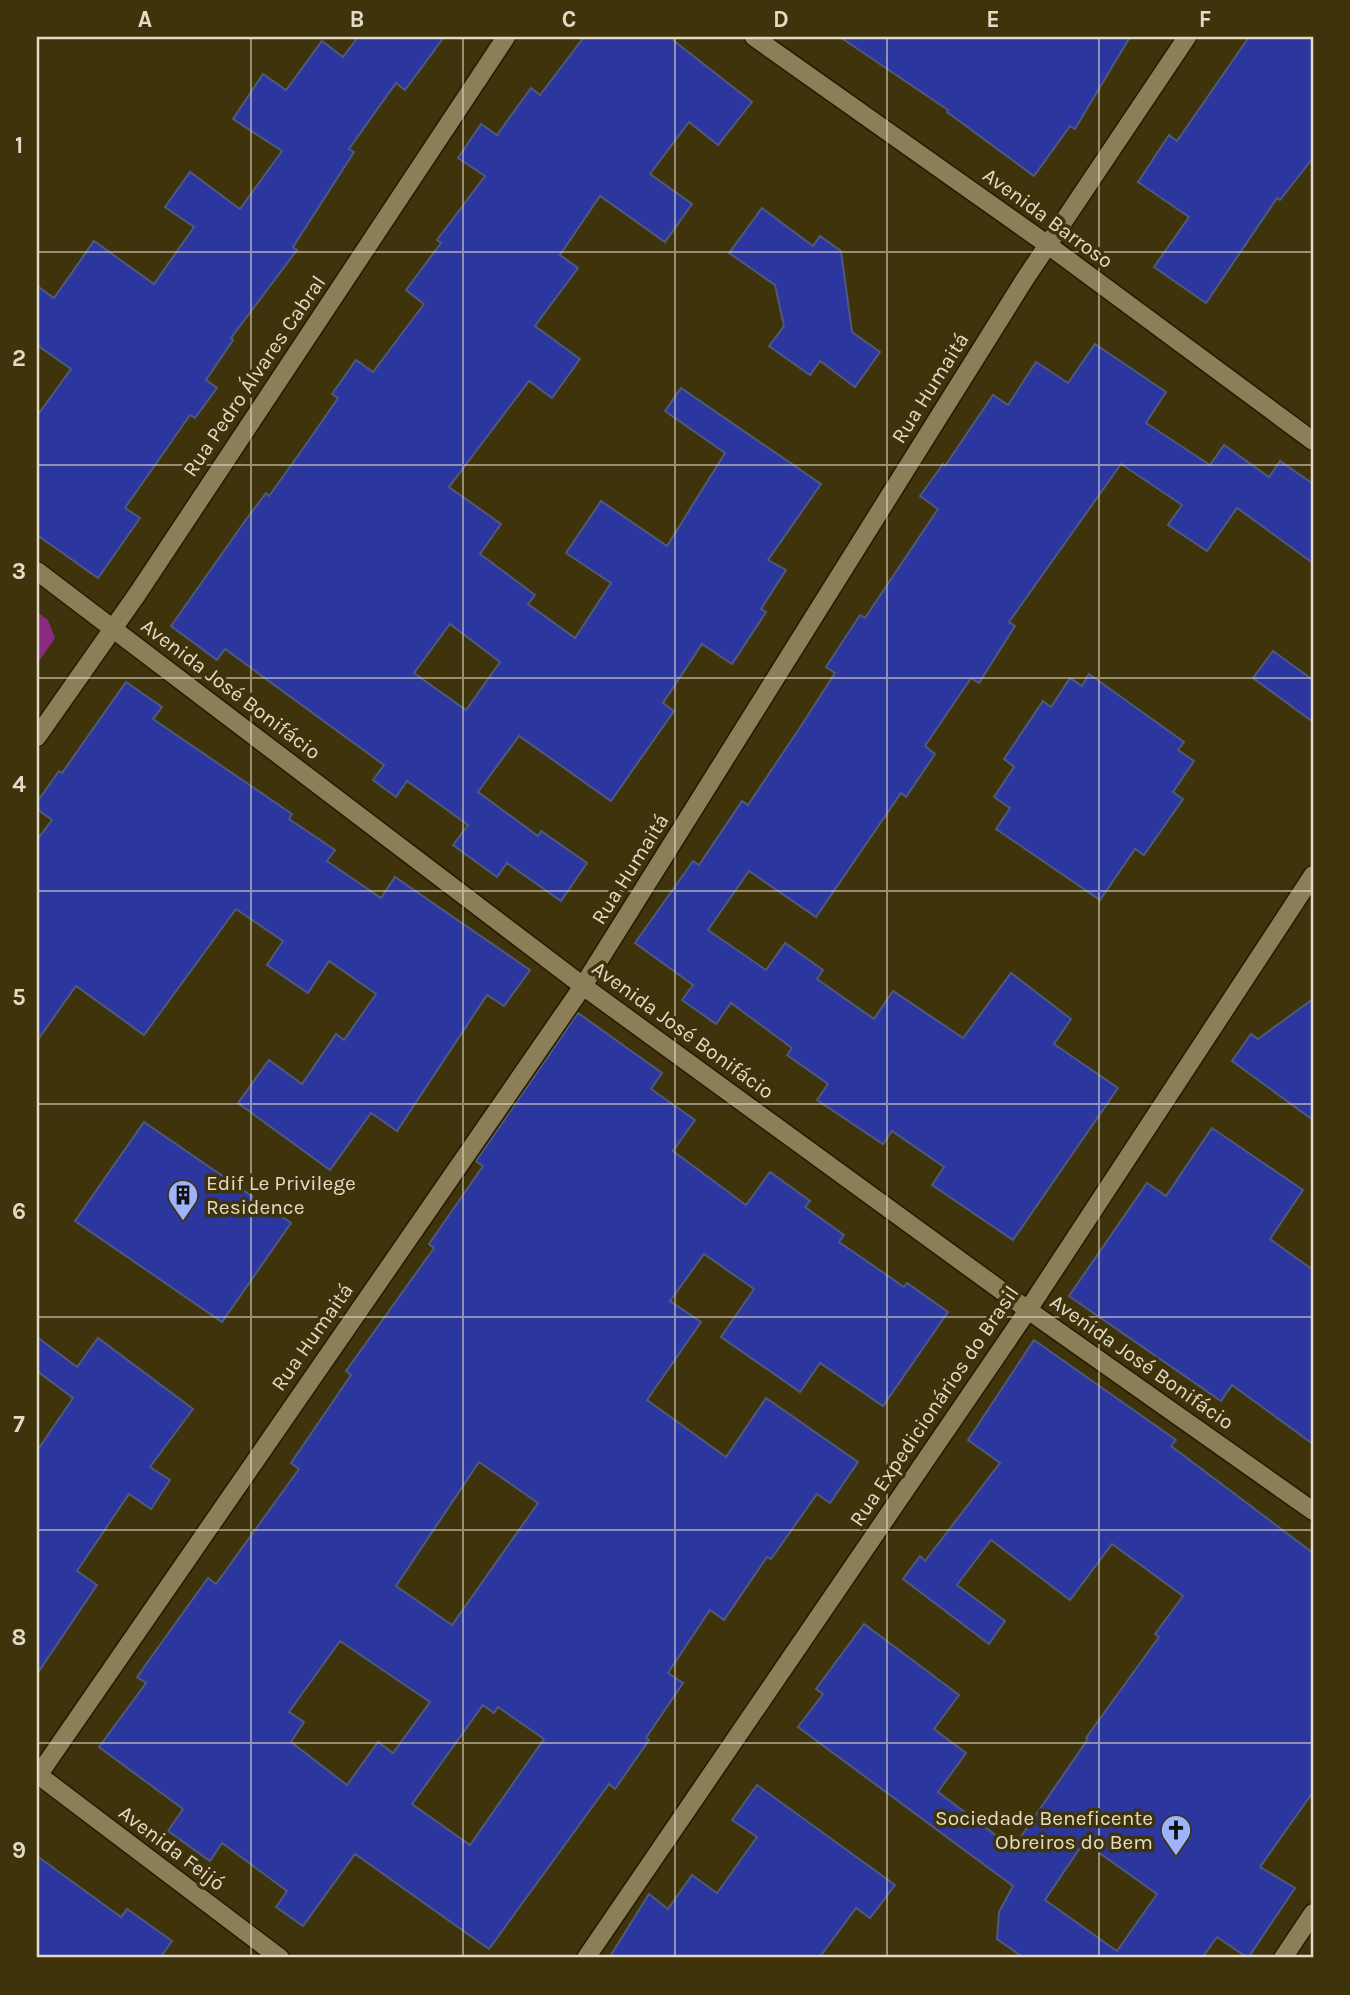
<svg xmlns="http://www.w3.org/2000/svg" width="1350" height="1995" font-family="Karla,sans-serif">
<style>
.green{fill:#892b80}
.building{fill:#2b379f;stroke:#4f597c;stroke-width:2;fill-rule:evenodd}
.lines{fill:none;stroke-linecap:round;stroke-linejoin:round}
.minor-casing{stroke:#231b00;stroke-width:21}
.tertiary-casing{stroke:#231b00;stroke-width:21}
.minor{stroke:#8c7f58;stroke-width:18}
.tertiary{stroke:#8c7f58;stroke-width:18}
.grid{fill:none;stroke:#e2dbc6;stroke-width:2;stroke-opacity:0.55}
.labels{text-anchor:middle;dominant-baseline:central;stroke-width:7;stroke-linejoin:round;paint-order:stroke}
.street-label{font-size:21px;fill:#e2dbc6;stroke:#3f330c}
.poi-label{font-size:21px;fill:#e2dbc6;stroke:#3f330c;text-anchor:start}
.neatline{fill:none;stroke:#e2dbc6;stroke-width:2.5}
.grid-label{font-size:23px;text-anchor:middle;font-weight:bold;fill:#e2dbc6}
</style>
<rect width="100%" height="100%" fill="#3f330c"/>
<path class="green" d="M37,612L48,620L55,638L37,664Z"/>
<g class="building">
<path d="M358,37H444L405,90L396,83L349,149L354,152L293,247L297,250L231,338L233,340L206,380L217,388L195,418L190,415L125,508L140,518L98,578L37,535V416L71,369L37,345V286L54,298L94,241L154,284L194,227L165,207L190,172L240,209L282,151L233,119L263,74L286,90L322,41L343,57Z"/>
<path d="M584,37H669L752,102L718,145L689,122L650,174L692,204L665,242L600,196L560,255L578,268L535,326L580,359L552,398L529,381L449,487L501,524L480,554L535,595L528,604L575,638L611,583L566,553L601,501L667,546L725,453L665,411L681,388L821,484L768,560L786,570L761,609L766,612L732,664L702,644L663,703L674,711L611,801L519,736L478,792L538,836L541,831L587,863L561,901L507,863L497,877L453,845L468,825L407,781L396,797L373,780L384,765L225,649L217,660L171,626L245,521L266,493L269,496L307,443L338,398L332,394L356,360L373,372L424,304L406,290L441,243L437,240L485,176L458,158L481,124L497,135L531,88L540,95ZM450,624L500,662L466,710L414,673Z"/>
<path d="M840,37H1130L1075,129L1070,126L1034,176L947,112L948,110Z"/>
<path d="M1249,37H1313V158L1280,200L1277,198L1206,303L1154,267L1189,217L1138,182L1169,135L1177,141Z"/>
<path d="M762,208L813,246L820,236L841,251L852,332L880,352L855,387L820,361L810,375L769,346L784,326L775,285L729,253Z"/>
<path d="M1095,344L1166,392L1146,423L1210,465L1224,445L1269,477L1280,461L1313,484V563L1237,508L1207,551L1168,525L1182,505L1121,464L1009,622L1015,626L979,683L971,678L925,746L935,754L906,797L901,793L816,917L749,871L708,930L766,970L785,943L823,970L817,979L874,1019L893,991L963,1038L1011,973L1071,1019L1054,1044L1118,1088L1013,1240L932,1185L944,1167L892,1131L883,1144L817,1100L828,1084L787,1055L792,1048L731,1003L716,1024L682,1000L693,985L635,943L693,861L699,865L742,801L748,805L801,726L835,673L826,667L860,615L865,618L938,509L920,496L943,464L945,466L993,395L1008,405L1036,362L1068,383Z"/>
<path d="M1273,651L1313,680V722L1253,678Z"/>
<path d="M1089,674L1184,742L1178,750L1194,761L1173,792L1183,799L1144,855L1135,849L1100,900L996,829L1010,808L994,797L1014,767L1004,759L1043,701L1051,707L1070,678L1082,686Z"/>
<path d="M126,682L162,707L153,719L292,814L289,819L335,850L327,861L381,898L395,877L530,970L504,1006L487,995L397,1131L371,1113L330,1170L238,1103L269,1060L302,1084L336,1034L344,1040L376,994L329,961L308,993L267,965L283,941L236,909L144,1035L76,986L37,1041V840L52,820L37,809V802L59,771L62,773Z"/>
<path d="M1313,999V1120L1232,1061L1251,1034L1258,1039Z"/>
<path d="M578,1013L662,1073L651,1089L695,1120L673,1151L746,1205L770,1172L810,1201L805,1207L844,1235L839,1242L904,1287L907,1283L948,1312L883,1406L820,1363L800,1392L721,1337L754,1289L704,1254L670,1301L701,1322L647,1400L726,1457L766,1398L858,1462L830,1503L817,1494L771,1559L767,1557L724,1620L710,1610L668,1673L683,1683L646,1738L649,1740L615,1789L609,1784L489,1949L355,1854L303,1926L276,1907L287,1891L222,1843L210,1861L168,1831L183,1809L99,1747L146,1683L137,1677L208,1578L216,1584L299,1469L291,1463L351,1375L346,1371L434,1248L429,1244L483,1166L476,1161ZM479,1462L538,1503L452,1625L396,1586ZM340,1641L430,1702L393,1753L378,1742L347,1785L291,1742L304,1722L289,1712ZM483,1705L494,1713L498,1707L544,1739L470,1845L412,1804Z"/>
<path d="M144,1122L291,1223L222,1322L75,1221Z"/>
<path d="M1212,1128L1303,1190L1270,1239L1313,1270V1444L1232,1385L1221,1401L1069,1296L1147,1183L1166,1196Z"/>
<path d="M37,1337L77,1367L98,1338L193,1409L150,1467L170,1480L151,1509L129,1494L77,1571L97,1585L37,1674V1451L73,1398L37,1371Z"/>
<path d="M1034,1340L1176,1440L1171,1446L1313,1553V1792L1260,1867L1295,1888L1248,1958L1217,1937L1202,1958H1024L997,1939L999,1912L1013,1886L798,1727L823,1694L816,1689L864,1624L959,1695L934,1729L966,1753L938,1792L1013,1848L1088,1739L1086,1738L1159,1637L1155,1634L1183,1596L1112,1544L1070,1600L991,1540L957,1585L1005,1621L989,1644L903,1579L920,1556L925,1561L1000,1463L968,1440ZM1084,1842L1157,1894L1117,1951L1045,1900Z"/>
<path d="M757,1785L895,1885L870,1918L856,1908L819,1958H609L649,1894L668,1909L692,1875L717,1893L757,1837L732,1820Z"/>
<path d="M37,1856L121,1917L127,1909L172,1941L160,1958H37Z"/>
</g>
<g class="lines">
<g class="minor-casing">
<g id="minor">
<path d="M37,737L138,593L506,37"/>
<path d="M37,1774L280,1958"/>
<path d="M37,1777L583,986L1025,279L1187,37"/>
<path d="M586,1958L1028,1310L1313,875"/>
</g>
</g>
<g class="tertiary-casing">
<g id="tertiary">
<path d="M754,37L1048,245L1313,441"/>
<path d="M37,571L583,986L1028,1310L1313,1511"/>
<path d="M1283,1958L1313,1913"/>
</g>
</g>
<use href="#minor" class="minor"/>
<use href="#tertiary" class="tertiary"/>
</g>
<path class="grid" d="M251,37V1958M463,37V1958M675,37V1958M887,37V1958M1099,37V1958M37,252H1313M37,465H1313M37,678H1313M37,891H1313M37,1104H1313M37,1317H1313M37,1530H1313M37,1743H1313"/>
<defs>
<g id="building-pin" transform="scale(1.575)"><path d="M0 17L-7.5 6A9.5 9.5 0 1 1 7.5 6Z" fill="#9eb3fd" stroke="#3f330c"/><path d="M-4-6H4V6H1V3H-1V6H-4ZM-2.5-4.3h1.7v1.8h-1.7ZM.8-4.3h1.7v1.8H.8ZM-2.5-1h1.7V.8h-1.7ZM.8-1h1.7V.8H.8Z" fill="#111"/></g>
<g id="church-pin" transform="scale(1.575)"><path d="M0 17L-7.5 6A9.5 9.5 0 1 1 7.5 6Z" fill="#9eb3fd" stroke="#3f330c"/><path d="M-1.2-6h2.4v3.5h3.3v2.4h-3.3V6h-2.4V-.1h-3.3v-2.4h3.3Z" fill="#111"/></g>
</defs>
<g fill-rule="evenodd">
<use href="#building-pin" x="183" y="1195"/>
<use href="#church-pin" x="1176" y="1830"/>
</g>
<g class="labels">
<g class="street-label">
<text transform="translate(1048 218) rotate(36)">Avenida Barroso</text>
<text transform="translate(254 376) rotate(-56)">Rua Pedro Álvares Cabral</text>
<text transform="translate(930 388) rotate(-58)">Rua Humaitá</text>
<text transform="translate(231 689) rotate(37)">Avenida José Bonifácio</text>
<text transform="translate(630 869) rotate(-58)">Rua Humaitá</text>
<text transform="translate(683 1030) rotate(36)">Avenida José Bonifácio</text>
<text transform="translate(312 1337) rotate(-55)">Rua Humaitá</text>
<text transform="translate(1142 1362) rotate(35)">Avenida José Bonifácio</text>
<text transform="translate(934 1406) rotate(-56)">Rua Expedicionários do Brasil</text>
<text transform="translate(172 1848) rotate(37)">Avenida Feijó</text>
</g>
<g class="poi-label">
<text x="206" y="1183">Edif Le Privilege<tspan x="206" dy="24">Residence</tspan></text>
<text x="1153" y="1818" text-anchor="end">Sociedade Beneficente<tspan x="1153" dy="24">Obreiros do Bem</tspan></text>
</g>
</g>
<rect width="1350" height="1995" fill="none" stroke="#3f330c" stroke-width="77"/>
<rect x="38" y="38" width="1274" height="1918" class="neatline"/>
<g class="grid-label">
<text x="145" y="27">A</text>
<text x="357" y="27">B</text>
<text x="569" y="27">C</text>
<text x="781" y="27">D</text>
<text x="993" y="27">E</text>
<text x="1205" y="27">F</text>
<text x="19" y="153">1</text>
<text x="19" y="366">2</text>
<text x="19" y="579">3</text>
<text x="19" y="792">4</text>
<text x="19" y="1005">5</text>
<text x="19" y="1219">6</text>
<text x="19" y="1432">7</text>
<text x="19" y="1645">8</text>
<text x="19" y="1858">9</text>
</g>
</svg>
